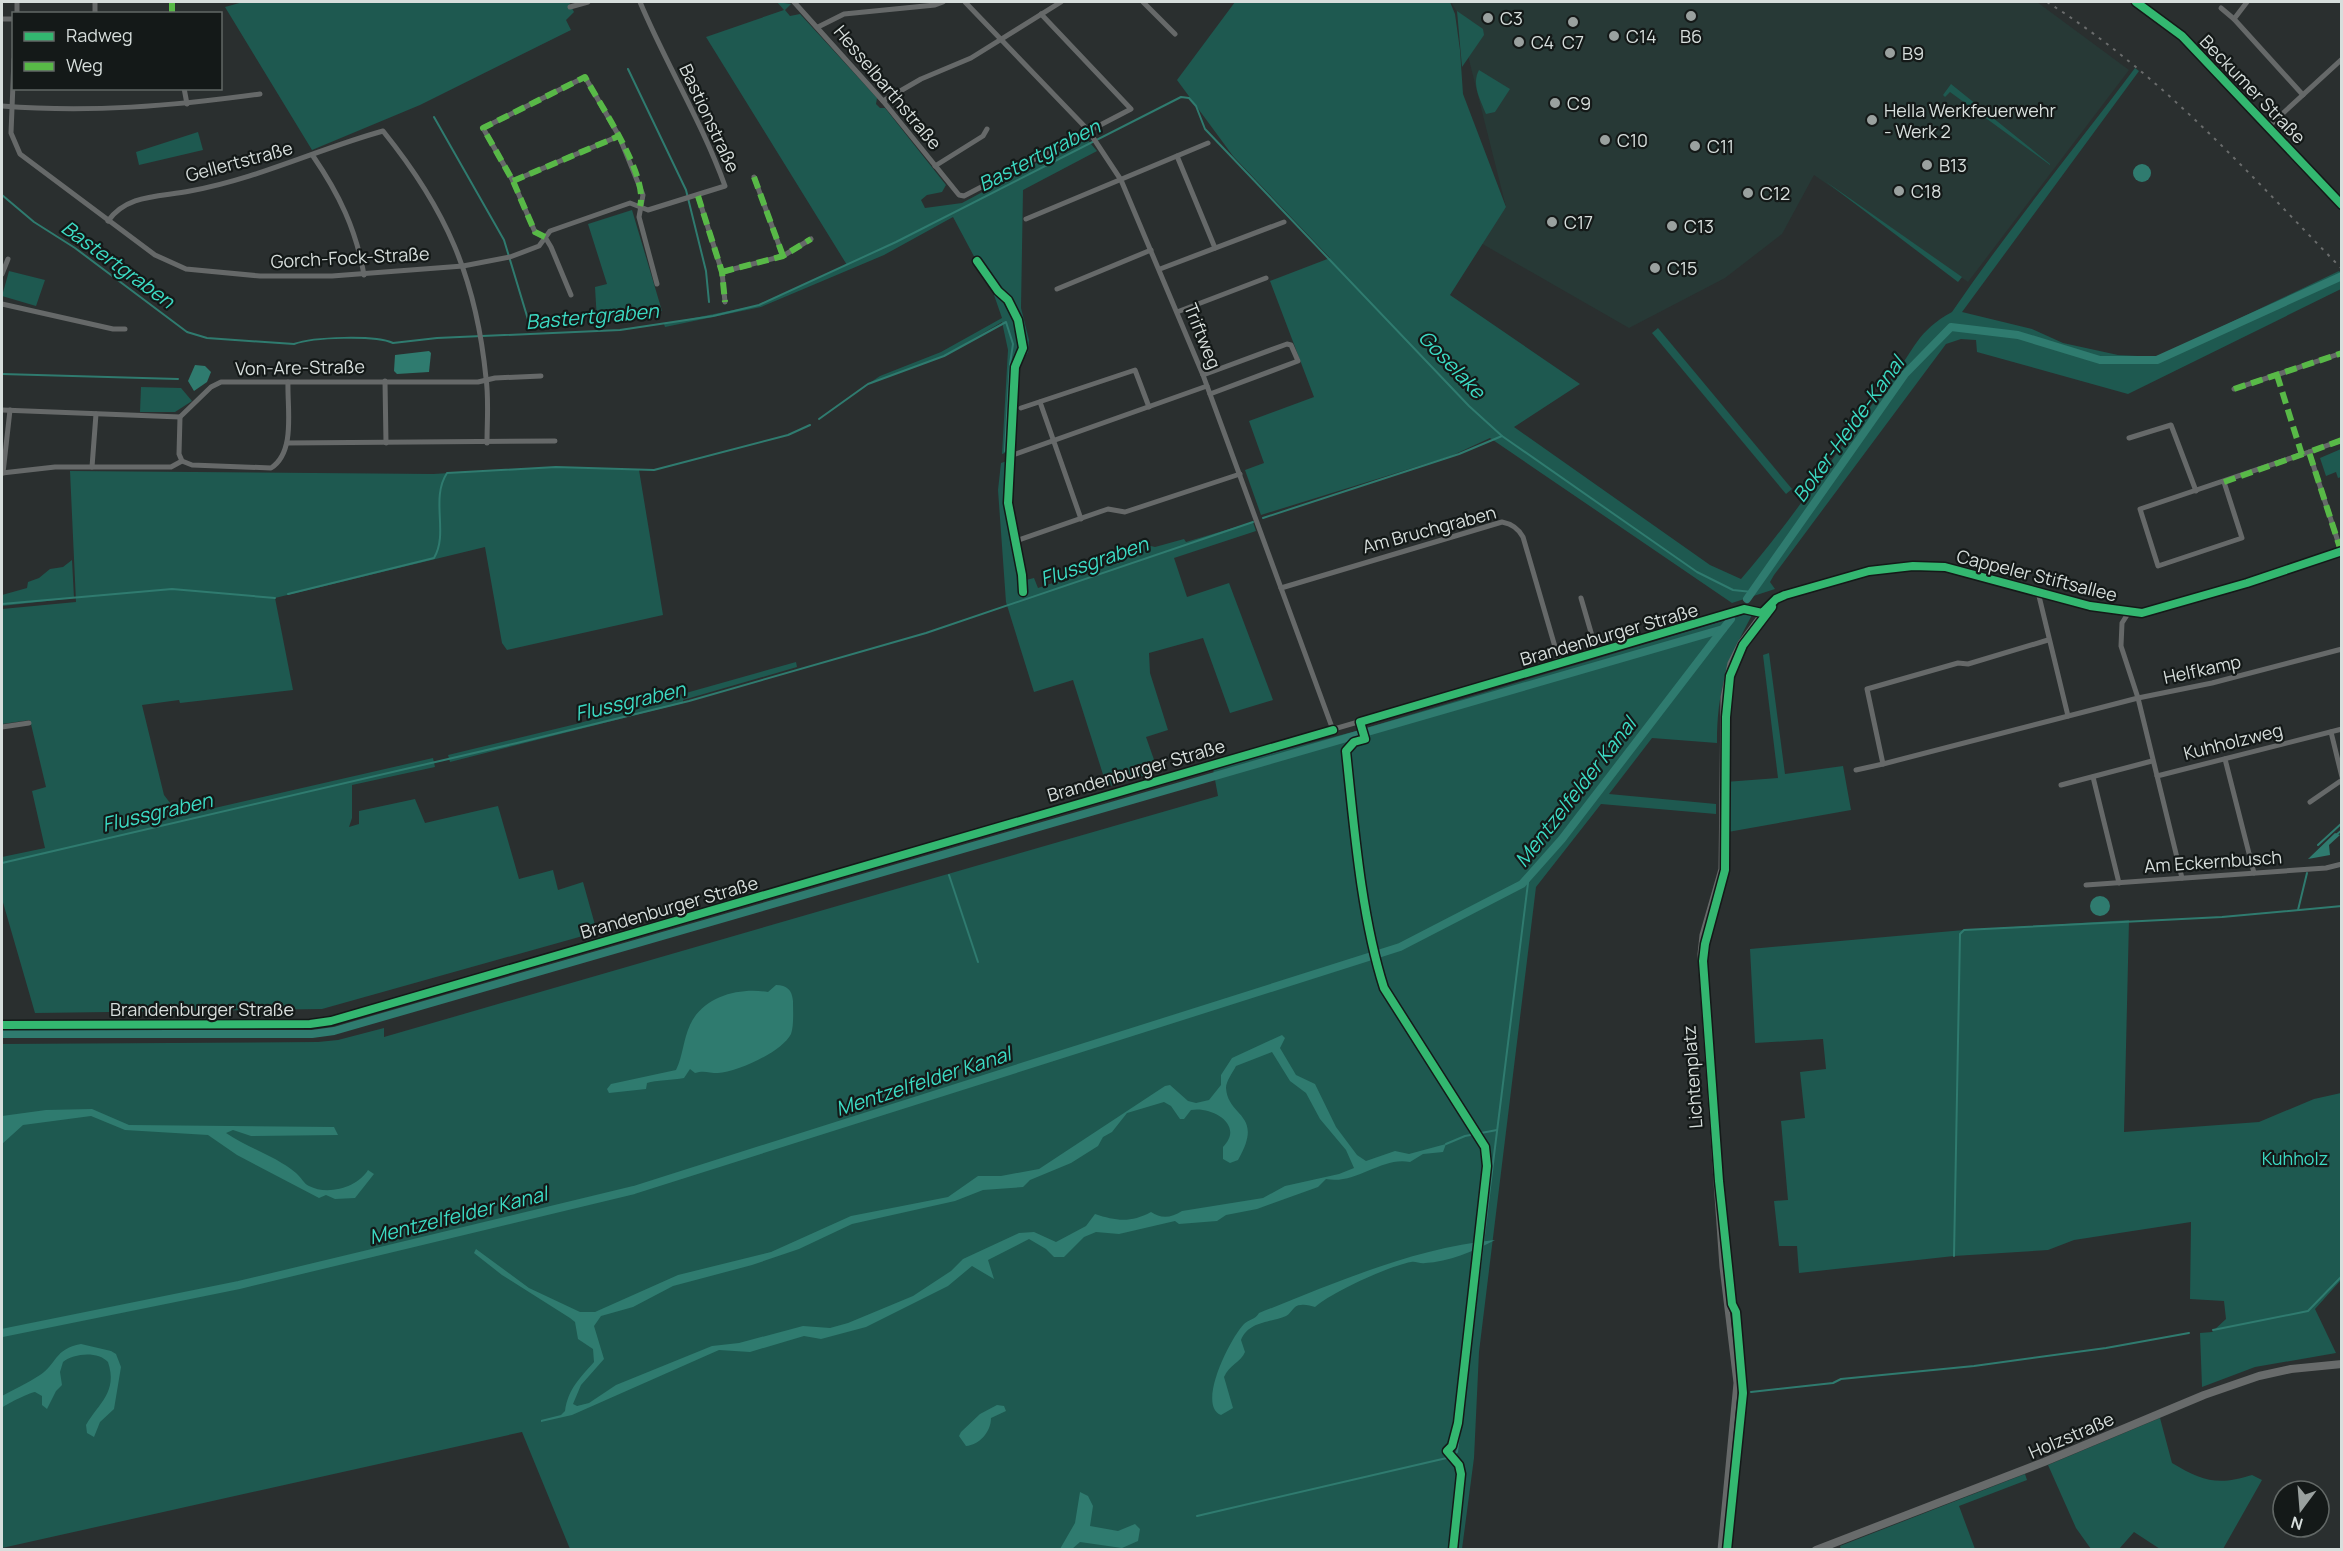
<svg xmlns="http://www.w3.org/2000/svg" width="2343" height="1551" font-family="Manrope,sans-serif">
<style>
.built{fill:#273936}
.green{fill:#1e5950}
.water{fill:#2f7b6f;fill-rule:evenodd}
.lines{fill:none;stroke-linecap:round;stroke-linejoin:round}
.stream{stroke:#2f7b6f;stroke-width:2}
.canal{stroke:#2f7b6f;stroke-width:8}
.minor{stroke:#666969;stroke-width:5}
.secondary{stroke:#686b6b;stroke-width:8}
.rail{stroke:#6a6c6c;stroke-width:2;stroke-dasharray:3 6;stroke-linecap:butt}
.quiet{stroke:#58b947;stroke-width:6;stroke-dasharray:12 6;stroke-linecap:butt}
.cycleway-casing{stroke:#141918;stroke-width:11}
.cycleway{stroke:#33b770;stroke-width:8}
.poi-dot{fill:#9aa19f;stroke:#141918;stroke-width:2}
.labels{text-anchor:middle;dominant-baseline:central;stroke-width:4.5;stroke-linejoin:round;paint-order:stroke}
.poi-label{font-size:18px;fill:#d7dedc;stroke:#141918;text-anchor:start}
.street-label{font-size:18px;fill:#d7dedc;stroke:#141918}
.park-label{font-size:18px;fill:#3cdbc4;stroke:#141918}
.water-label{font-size:20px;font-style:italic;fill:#3cdbc4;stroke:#141918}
</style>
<rect width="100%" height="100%" fill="#2a2f2f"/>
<path class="built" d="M1451,2H2037L2129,70L1968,282L1814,175L1782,234L1725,278L1629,328L1479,242L1506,207L1457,12Z"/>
<g class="green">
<path d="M243,2H569L574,12L566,20L571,30L420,105L312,150L225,7Z"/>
<path d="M777,2L791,4L785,10L790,16L800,14L877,98L876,104L880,108H885L946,185L942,192L927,195L921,200L925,208L962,203L1085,137L1097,151L1023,190L1021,308L1029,340L1028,352L1018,368L1013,450L1002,454L1008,350L1002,322L944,356L868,384L880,376L941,352L1002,318L993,292L953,217L884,255L761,307L665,327L664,324L759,305L847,265L706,37L784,10Z"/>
<path d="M1235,2H1450L1455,14L1460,50L1463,94L1506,207L1450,295L1580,384L1514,427L1710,565L1741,579C1796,516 1841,444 1892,378C1915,349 1917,331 1952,312C2010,227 2074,149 2135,68L2139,71L1962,312L2032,329L2063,343L2118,355L2158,357L2339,271L2341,273V289L2128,394L1977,352L1976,340L1961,339L1946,344L1774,575L1770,582L1775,589L1732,603L1490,438L1451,456L1261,515L1245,470L1264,463L1249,421L1314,397L1270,281L1330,258L1233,156L1177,80Z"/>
<path d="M1457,11L1483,29L1484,35L1462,67Z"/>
<path d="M1479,70L1510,89L1495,112L1486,114C1481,101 1471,84 1479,70Z"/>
<path d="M1951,84L2050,164V165L1950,92L1945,97L1943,95Z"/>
<path d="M198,132L203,150L139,165L136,152Z"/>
<path d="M1825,181L1962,277L1958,282Z"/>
<path d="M632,210L662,311L597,321L595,287L607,284L588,224Z"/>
<path d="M9,271L45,280L36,306L2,296Z"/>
<path d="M1658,328L1792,489L1786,494L1652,333Z"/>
<path d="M141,387L181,388L192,401L175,412H140Z"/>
<path d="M2341,449V477L2338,478L2336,472L2326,476L2320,458Z"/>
<path d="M1013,459L1010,501L1026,580L1034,578L1038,588L1141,553L1138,543L1155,547L1184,539L1186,542L1253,522L1256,531L1174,558L1187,597L1229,583L1273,700L1230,713L1203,638L1149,653L1150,673L1168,730L1146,737L1158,771L1107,787L1073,680L1034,692L1006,602L998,490L1001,463Z"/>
<path d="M556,467L639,470L663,615L507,650L502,643L485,547L275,598L293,690L180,703L179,700L142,705L164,795L180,816L433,758L435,767L352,785V818L349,827L359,824V811L415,799L425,823L498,806L519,879L553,870L558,890L583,882L597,932L322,1009L35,1013L2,899V857L45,848L32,791L46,787L30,720L2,724V609L76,602L70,471L433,474Z"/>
<path d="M72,560L74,598L2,606V595L27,588L28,582L39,578L50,569L63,567Z"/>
<path d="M1746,614L1752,615C1727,661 1717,691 1717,743L1652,738L1609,794L1716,804V814L1601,804L1536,887L1479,1352L1474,1458L1462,1549H570L522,1432L2,1548V1044L318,1042L338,1040L384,1028V1037L1218,796L1213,769L1356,731Z"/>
<path d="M1769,653L1785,774L1843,766L1851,810L1728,832L1725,782L1778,778L1763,655Z"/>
<path d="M796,662L797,667L683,700V703L450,762L448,755L576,724Z"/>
<path d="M2129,920L2124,1132L2259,1122L2314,1099L2341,1093V1280L2315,1309L2336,1353L2255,1367L2202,1387L2200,1333L2212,1332L2226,1319L2224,1301L2190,1299L2191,1222L2074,1240L2048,1250L1954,1256L1799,1273L1797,1246H1779L1774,1201L1788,1200L1781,1121L1805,1118L1800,1072L1826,1069L1823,1039L1755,1043L1750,949L1964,930Z"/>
<path d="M2160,1418L2172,1463C2202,1481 2218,1486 2252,1475L2262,1480L2223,1549H2160L2134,1532L2119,1549H2091L2076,1528L2048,1465Z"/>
<path d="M2025,1474L2027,1480L1959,1506L1975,1549H1841L1840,1546Z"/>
</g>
<g class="water">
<circle cx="2142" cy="173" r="9"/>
<path d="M429,351L431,353L429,372L397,374L394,371L395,355Z"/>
<path d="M195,365L205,366L211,372L207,382L194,391L188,381Z"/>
<path d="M2335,833L2340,835L2329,845L2330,855L2308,859Z"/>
<circle cx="2100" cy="906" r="10"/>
<path d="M776,985C787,985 792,990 793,1001C793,1010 794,1026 791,1034C782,1052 737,1072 718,1073C709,1073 704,1070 695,1073L690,1069L684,1078C673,1080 656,1080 647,1083L646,1089L609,1093L607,1089L611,1084L676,1070C683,1056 683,1040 690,1025C703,996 740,987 768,992Z"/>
<path d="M1282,1035L1285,1038L1280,1048L1296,1075L1315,1084L1336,1127L1357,1155L1366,1161L1395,1151L1409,1154L1446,1144L1443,1152L1423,1154L1410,1162C1382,1156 1356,1185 1326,1179L1318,1187L1257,1209L1226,1215L1217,1221L1179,1224L1175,1221L1119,1234L1096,1232L1084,1237L1064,1257H1054L1046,1249L1029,1239L988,1260L994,1279L972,1266L948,1286L866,1327L821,1339L804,1336L750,1352L719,1350L572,1415L541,1422V1420L561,1415L565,1411C568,1389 580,1378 594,1362L593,1349L578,1339L575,1322L570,1318L502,1275L474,1253L476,1249L529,1288L580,1312H595L678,1275L771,1252L851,1216L948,1197L978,1176H1001L1039,1169L1165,1086L1170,1085L1188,1101L1196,1103L1209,1100L1221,1085V1075L1232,1058ZM1272,1052L1290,1081L1306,1093L1320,1119L1346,1150L1354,1168L1339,1174L1285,1186L1263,1198L1182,1211C1171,1218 1161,1219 1151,1212C1131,1223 1116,1221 1095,1214L1086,1226L1056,1242L1034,1232L1019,1233L963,1259L951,1271L913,1296L848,1323L830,1328L803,1326L739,1343L712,1346L616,1385L589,1403L577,1406L573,1404L581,1385L604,1359L594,1326L601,1316L633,1307L673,1286L752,1265L799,1249L852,1224L955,1201L983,1190L1023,1187L1030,1180L1071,1163L1098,1146L1103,1137L1112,1132L1127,1113L1164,1102L1171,1106L1180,1119H1184L1191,1110C1212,1106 1245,1125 1223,1147V1159L1230,1163L1238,1160C1265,1113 1228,1118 1226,1088C1226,1081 1233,1072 1236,1066Z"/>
<path d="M92,1109L129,1125L334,1127L338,1135L251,1136L233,1130L226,1133C248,1148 276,1156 296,1173C301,1177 304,1184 309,1186C328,1196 358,1187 368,1170L374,1174L355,1198L335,1199L326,1195L319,1198L237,1155L208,1135L125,1130L91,1116L23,1125L2,1144V1116L46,1110Z"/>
<path d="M1495,1240C1475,1251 1448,1262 1425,1263C1420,1264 1416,1261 1411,1262C1389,1266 1332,1292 1315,1307C1311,1306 1305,1304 1301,1305C1293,1305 1292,1313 1286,1316C1270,1323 1249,1321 1241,1340L1245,1352C1241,1362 1229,1365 1224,1377L1233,1408L1221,1415C1196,1405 1231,1337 1244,1324C1249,1319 1255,1320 1259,1313C1335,1283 1413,1248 1495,1240Z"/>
<path d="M81,1344L111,1351L116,1354L121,1367L114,1409L100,1422L94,1437L87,1433L86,1425C99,1403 118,1392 108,1362C98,1351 74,1353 63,1362L60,1372L62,1385L56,1391L47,1409L42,1405V1396L35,1392C29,1393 4,1405 2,1408V1396C14,1389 28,1383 40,1375C57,1364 54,1349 81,1344Z"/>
<path d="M997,1405L1004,1406L1006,1411L991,1418C991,1432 979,1445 966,1446L959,1436L961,1432L980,1414Z"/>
<path d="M1080,1492L1088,1496L1093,1506L1090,1526L1118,1531L1135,1524L1140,1529L1138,1541L1122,1548L1080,1542L1072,1549H1060L1075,1523Z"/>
</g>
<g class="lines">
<g class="stream">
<path d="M628,69L686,190L706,271L709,302"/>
<path d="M434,117L504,240L530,326"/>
<path d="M2,195L34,222L75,248L187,332L207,338L294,344C313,337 375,335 393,343L437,338L620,330L713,316L759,305L896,242L1181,97L1189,98L1196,106L1205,129L1469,406L1502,436L1697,572L1733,590L1752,592"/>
<path d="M2,374L178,379"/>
<path d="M819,419L868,384L944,356L1006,322L1013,344L1010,364L1005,451"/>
<path d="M1263,518L1459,454L1502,436"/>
<path d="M288,594L434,558C449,533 430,499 447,473L556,467L654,470L788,435L810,425"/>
<path d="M2,604L172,589L275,598"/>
<path d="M2336,835L2342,830"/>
<path d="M2318,845L2342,823"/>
<path d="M2,863L517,743L689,701L926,633L1253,522"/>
<path d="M949,875L978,962"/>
<path d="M2298,910L2307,873"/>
<path d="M1446,1144L1465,1136L1497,1130"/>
<path d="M1954,1256L1960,934L1964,930L2222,917L2342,906"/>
<path d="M2213,1330L2308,1311L2342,1276"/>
<path d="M1751,1392L1833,1383L1841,1379L1974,1366L2106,1348L2189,1333"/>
<path d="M1197,1516L1451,1457L1457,1452L1529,875"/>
</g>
<g class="canal">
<path d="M1747,599L1905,374L1951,327L2018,335L2100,360H2157L2342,276"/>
<path d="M2,1034H312L334,1031L1723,629L1731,619"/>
<path d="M2,1333L239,1285L634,1190L1400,947L1522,884L1562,839L1723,629"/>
</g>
<g class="minor">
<path d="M172,2V14"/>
<path d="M794,2L883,101L959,195L964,196L1131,109L1041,14"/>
<path d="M965,2L1088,130L1121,180L1203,375L1333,730"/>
<path d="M1143,2L1175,34"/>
<path d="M2247,2L2234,19L2303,95"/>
<path d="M570,7L588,2"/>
<path d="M2221,8L2234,19"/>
<path d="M17,14V2"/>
<path d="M95,14V2"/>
<path d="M2,19H14"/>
<path d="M818,27L844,14L935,5L943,2"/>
<path d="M14,59L11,133L20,154L155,255L186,269L260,276H332L463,266L510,257L539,246L550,231L630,203L648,210L725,186C702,122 666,64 640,2"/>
<path d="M184,88L187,104"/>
<path d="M883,101L921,79L971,58L1061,2"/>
<path d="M2,106C89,113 173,106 260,94"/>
<path d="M2268,127L2342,59"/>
<path d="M313,156C339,194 356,229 364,275"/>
<path d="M1177,156L1215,248"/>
<path d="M935,166L983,136L987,129"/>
<path d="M754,177L783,256"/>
<path d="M513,181L619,136"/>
<path d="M698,196L722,272L725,302"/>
<path d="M1026,219L1208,143"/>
<path d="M108,221C127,194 160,197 190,191C257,179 318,149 383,131C446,209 476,277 486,378C489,399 487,421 487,443"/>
<path d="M1160,269L1284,222"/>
<path d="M722,272L783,256L811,239"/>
<path d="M2,274L8,259"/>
<path d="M1057,289L1151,250"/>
<path d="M571,295L551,247L545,237L535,232L513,181L483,128L585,77L619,136L643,195L639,217L657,284"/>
<path d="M2,304L113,329H125"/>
<path d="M1177,312L1266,278"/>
<path d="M1203,375L1287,344L1291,345L1298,361L1210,394"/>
<path d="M385,381L386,443"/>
<path d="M2234,389L2342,353"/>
<path d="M1040,402L1081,519"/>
<path d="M1021,408L1135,370L1149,407"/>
<path d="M2,410L180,417L211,387L221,382H478L495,378L541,376"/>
<path d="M180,417L179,454L182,461L192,465L271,468C296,452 287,408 288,382"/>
<path d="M2129,438L2171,425L2196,491"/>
<path d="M287,443L555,441"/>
<path d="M1010,456L1207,386"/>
<path d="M92,467L96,414"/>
<path d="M2,473L55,467H171L182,461"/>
<path d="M3,473L10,410"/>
<path d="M2224,482L2242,538L2158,566L2140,509L2309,452"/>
<path d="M1016,541L1108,509L1125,512L1240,474"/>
<path d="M2341,551L2309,452L2342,440"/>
<path d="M1281,588L1502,522C1512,524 1518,528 1523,537L1560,664"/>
<path d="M2038,592L2068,716"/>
<path d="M1581,598L1597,653"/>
<path d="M2129,612L2122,623L2121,646L2138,698L2182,878"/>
<path d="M2048,640L1968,664L1958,663L1867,689L1883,764L2138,698L2212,683L2342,649"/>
<path d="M2,727L29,723"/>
<path d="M2331,732L2342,777"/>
<path d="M2225,759L2254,873"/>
<path d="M1856,770L1883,764"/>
<path d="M2157,776L2342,729"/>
<path d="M2093,777L2119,883"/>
<path d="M2061,785L2152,761"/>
<path d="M2310,802L2342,780"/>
<path d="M2086,885L2326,868L2342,864"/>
<path d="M2,1025L310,1024L331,1021L1739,611L1753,609L1762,613"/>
<path d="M1720,1550L1736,1383L1722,1267L1700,954L1702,935L1721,869L1723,697L1730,663L1740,643L1768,605L1785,595L1869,571L1913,566L1945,567L2090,606L2142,613L2247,583L2342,551"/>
</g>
<g class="secondary">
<path d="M2136,2L2182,36L2342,205"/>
<path d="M1816,1550L2044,1462L2204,1395L2259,1376L2291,1369L2342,1364"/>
</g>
<path class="rail" d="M2047,2C2160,73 2249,174 2342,269"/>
<g class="quiet">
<path d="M172,2V14"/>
<path d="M754,177L783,256"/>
<path d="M513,181L619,136"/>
<path d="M698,196L722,272L725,302"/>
<path d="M545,237L535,232L513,181L483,128L585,77C600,105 649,176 640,206"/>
<path d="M722,272L783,256L811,239"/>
<path d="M2277,375L2302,455"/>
<path d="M2234,389L2342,353"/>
<path d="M2224,482L2309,452"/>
<path d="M2341,551L2309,452L2342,440"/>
</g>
<g class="cycleway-casing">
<g id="cycleway">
<path d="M2136,2L2182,36L2342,205"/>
<path d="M977,261L998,291L1008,300L1018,320L1023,348L1015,367L1008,503L1022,575L1023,592"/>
<path d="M2,1025L310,1024L331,1021L1333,730"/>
<path d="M1453,1550L1461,1474L1459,1465L1447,1451L1452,1446L1458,1423L1487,1166L1485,1147L1384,988C1361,916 1354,826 1346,751L1354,742L1365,739L1360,722L1744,609L1762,613L1776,599L1785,595L1869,571L1913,566L1945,567L2090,606L2142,613L2247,583L2342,551"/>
<path d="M1727,1550L1743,1393L1736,1312L1732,1304L1719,1181L1703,961L1705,944L1725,870L1726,717L1730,676L1743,645L1772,607"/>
</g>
</g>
<use href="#cycleway" class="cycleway"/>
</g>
<g class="poi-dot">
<circle cx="1691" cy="16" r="6"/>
<circle cx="1488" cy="18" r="6"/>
<circle cx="1573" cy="22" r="6"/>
<circle cx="1614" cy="36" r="6"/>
<circle cx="1519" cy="42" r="6"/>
<circle cx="1890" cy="53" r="6"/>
<circle cx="1555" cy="103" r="6"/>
<circle cx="1872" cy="120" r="6"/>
<circle cx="1605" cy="140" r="6"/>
<circle cx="1695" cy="146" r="6"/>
<circle cx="1927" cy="165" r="6"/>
<circle cx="1899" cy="191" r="6"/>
<circle cx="1748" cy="193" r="6"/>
<circle cx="1552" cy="222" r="6"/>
<circle cx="1672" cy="226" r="6"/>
<circle cx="1655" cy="268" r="6"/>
</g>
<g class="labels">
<g class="poi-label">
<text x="1500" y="18">C3</text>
<text x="1626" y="36">C14</text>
<text x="1691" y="36" text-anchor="middle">B6</text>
<text x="1531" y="42">C4</text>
<text x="1573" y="42" text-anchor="middle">C7</text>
<text x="1902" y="53">B9</text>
<text x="1567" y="103">C9</text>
<text x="1884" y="110">Hella Werkfeuerwehr<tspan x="1884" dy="21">- Werk 2</tspan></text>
<text x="1617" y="140">C10</text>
<text x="1707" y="146">C11</text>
<text x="1939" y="165">B13</text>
<text x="1911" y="191">C18</text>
<text x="1760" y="193">C12</text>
<text x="1564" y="222">C17</text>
<text x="1684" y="226">C13</text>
<text x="1667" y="268">C15</text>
</g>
<g class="street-label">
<text transform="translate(888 87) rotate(50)">Hesselbarthstraße</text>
<text transform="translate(2253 89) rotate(46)">Beckumer Straße</text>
<text transform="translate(710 118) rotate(65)">Bastionstraße</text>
<text transform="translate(239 161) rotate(-15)">Gellertstraße</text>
<text transform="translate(350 257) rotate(-3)">Gorch-Fock-Straße</text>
<text transform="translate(1203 336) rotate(68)">Triftweg</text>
<text transform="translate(300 367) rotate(-1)">Von-Are-Straße</text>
<text transform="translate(1429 529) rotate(-15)">Am Bruchgraben</text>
<text transform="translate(2037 575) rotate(14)">Cappeler Stiftsallee</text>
<text transform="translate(1609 634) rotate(-16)">Brandenburger Straße</text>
<text transform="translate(2202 669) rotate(-12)">Helfkamp</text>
<text transform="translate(2233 741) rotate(-14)">Kuhholzweg</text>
<text transform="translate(1136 770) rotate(-16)">Brandenburger Straße</text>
<text transform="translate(2213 861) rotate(-4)">Am Eckernbusch</text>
<text transform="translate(669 907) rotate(-16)">Brandenburger Straße</text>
<text x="202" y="1009">Brandenburger Straße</text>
<text transform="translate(1692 1077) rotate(-94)">Lichtenplatz</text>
<text transform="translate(2071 1435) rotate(-23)">Holzstraße</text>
</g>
<g class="park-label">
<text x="2295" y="1158">Kuhholz</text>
</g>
<g class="water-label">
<text transform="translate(1039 155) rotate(-27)">Bastertgraben</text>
<text transform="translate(118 264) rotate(36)">Bastertgraben</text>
<text transform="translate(592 316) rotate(-5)">Bastertgraben</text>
<text transform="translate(1452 364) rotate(46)">Goselake</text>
<text transform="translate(1848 429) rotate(-54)">Boker-Heide-Kanal</text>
<text transform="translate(1094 561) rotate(-19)">Flussgraben</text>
<text transform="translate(630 701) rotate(-13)">Flussgraben</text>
<text transform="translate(1575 792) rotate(-52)">Mentzelfelder Kanal</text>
<text transform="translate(157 812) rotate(-13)">Flussgraben</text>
<text transform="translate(923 1081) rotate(-18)">Mentzelfelder Kanal</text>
<text transform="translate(458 1215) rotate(-14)">Mentzelfelder Kanal</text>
</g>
</g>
<rect width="2343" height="1551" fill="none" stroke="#d7dedc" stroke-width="6"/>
<rect x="12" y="12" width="210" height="78" fill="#141918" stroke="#626866" stroke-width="1.5"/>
<rect x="24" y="32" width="30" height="9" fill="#33b770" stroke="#626866" stroke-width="1.5"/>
<text x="66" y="42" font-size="18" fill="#d7dedc">Radweg</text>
<rect x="24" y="62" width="30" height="9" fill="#58b947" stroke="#626866" stroke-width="1.5"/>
<text x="66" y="72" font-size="18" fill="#d7dedc">Weg</text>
<g transform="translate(2301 1509) rotate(196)"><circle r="28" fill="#141918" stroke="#626866" stroke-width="1.5"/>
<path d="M0-4.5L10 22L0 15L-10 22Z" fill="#9aa19f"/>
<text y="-9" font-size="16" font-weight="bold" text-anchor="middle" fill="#d7dedc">N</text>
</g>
</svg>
